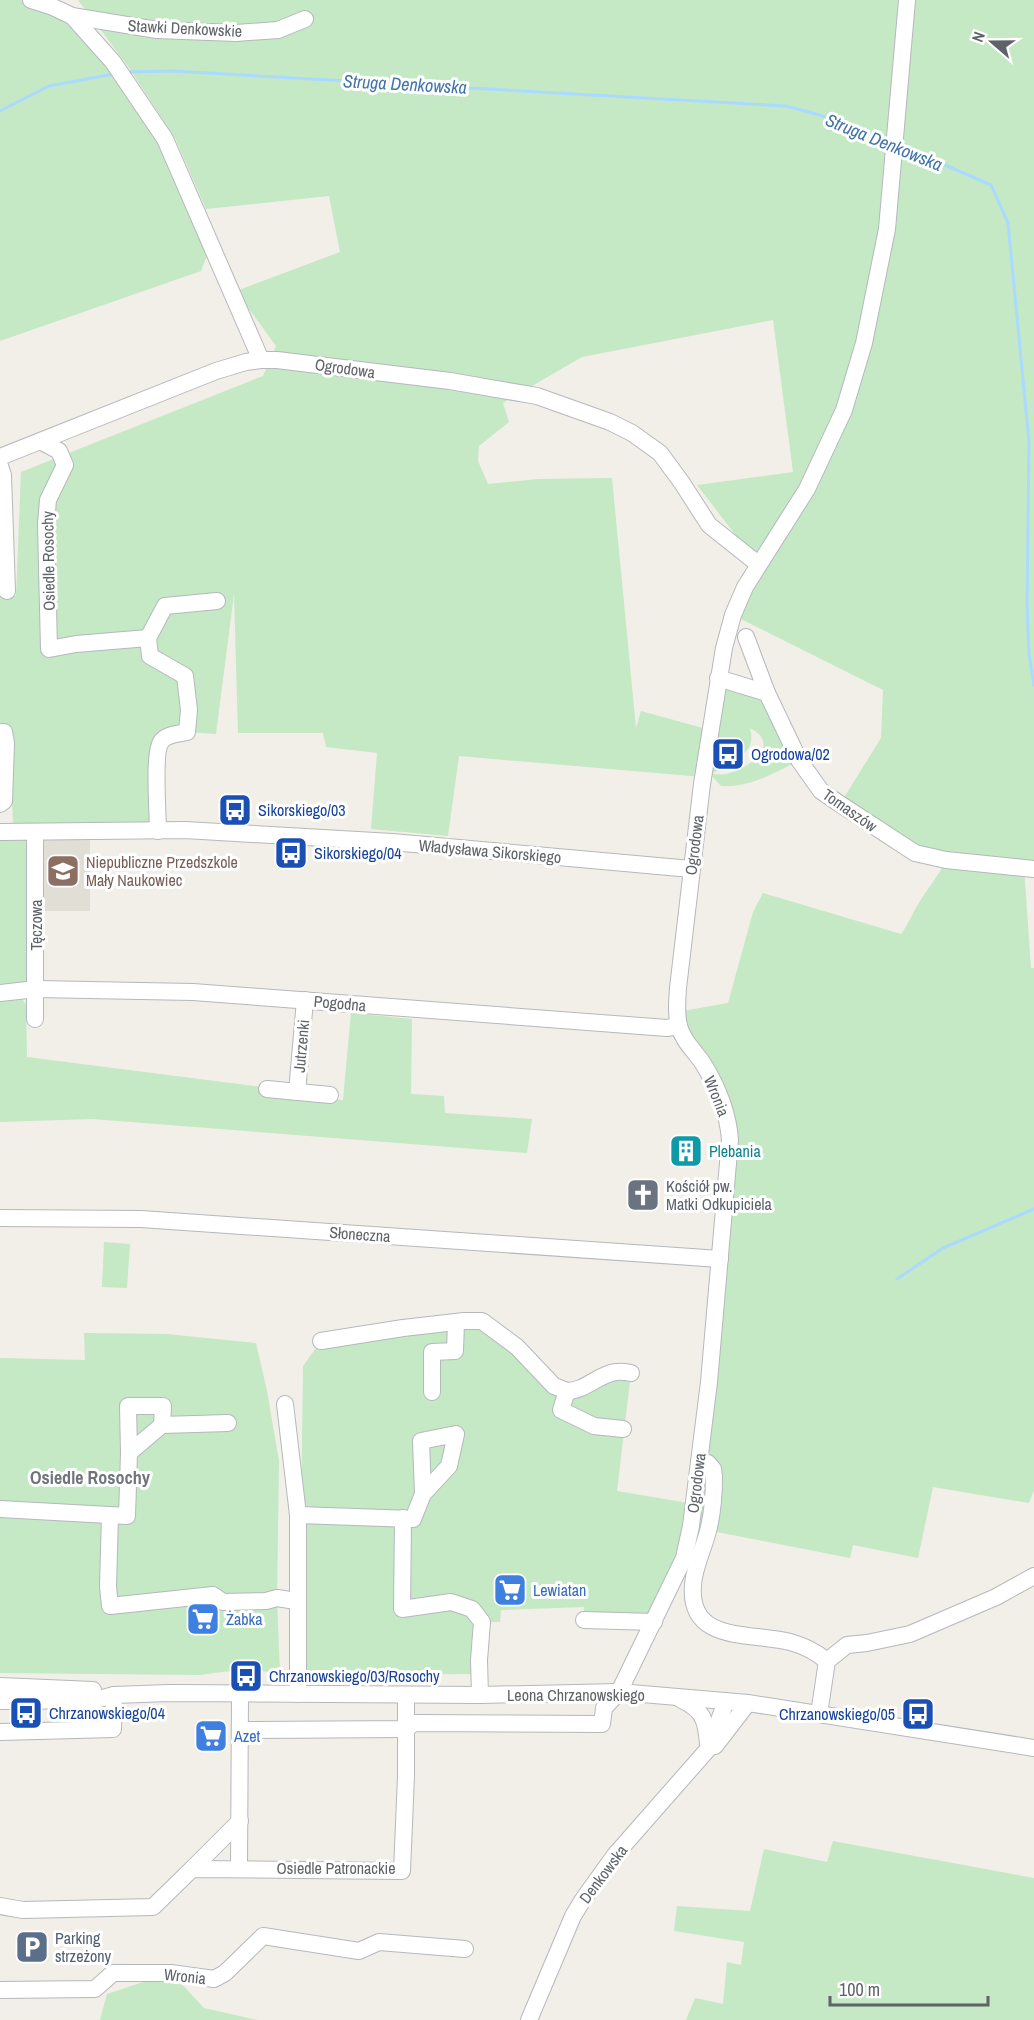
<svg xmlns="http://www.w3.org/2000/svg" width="1034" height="2020" font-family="'Archivo Narrow',sans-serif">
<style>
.education{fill:#e1ded6}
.green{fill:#c5e8c5;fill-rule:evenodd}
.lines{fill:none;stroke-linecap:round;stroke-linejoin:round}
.stream{stroke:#aadaff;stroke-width:3}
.minor-casing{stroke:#b5b8bc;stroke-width:18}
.minor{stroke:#fff;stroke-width:16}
.labels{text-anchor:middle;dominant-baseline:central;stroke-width:6;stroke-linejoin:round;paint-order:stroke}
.street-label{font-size:16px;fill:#5f6368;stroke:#fff}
.transit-label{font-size:16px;fill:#164399;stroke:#fff;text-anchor:start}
.education-label{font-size:16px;fill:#785e54;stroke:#fff;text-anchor:start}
.culture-label{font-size:16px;fill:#0d838f;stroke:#fff;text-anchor:start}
.worship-label{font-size:16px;fill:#5b616d;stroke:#fff;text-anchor:start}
.shop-label{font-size:16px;fill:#366cbe;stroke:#fff;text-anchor:start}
.service-label{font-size:16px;fill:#4e5e75;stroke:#fff;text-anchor:start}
.water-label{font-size:18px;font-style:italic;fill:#4174aa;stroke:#fff}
.neighbourhood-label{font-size:18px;font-weight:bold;fill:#70757a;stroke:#fff}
</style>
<rect width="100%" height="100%" fill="#f1efe8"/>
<path class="education" d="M90,831V911H35V832Z"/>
<g class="green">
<path d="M0,0H31L72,16L165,139L211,245L201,271L0,341Z"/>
<path d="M78,0H1034V869L1024,867L1031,968H1034V1490L1029,1503L933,1487L918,1558L853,1545L850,1558L691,1527L654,1622L584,1620V1607L501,1610L500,1622H482L480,1674L299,1675L303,1366L321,1341L474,1321L567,1391L631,1373L617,1491L694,1504L730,1140L677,1012L728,1003L753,912L763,893L901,934C909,923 913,912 920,901C929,887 939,875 946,860L915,853L840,804L881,738L883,690L733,615L758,564L697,485L793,472L773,320L582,357L503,403L509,422L479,446L478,461L488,484L539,479L612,478L636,728L641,711L710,730L718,678L767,693L799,760C775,773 749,788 721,786L710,774L703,777L459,756L448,836L371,829L377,753L326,747L323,733H238L234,594L216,734L187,732L167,737L158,823L13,825L10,741L0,732V467L7,591L16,596L21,472L263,376L276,346L236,291L340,252L329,196L206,209L175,138L127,65ZM750,728C783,745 748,769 726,774C722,775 716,774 712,774C730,760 758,756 750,728Z"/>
<path d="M0,832H35L36,989L0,993Z"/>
<path d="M21,998L26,1004L27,1057L262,1087V1095L343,1100L351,1013L412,1019L411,1094L444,1096L445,1113L532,1119L527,1153L92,1119L0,1122V1000Z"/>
<path d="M104,1242L130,1244L127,1288L102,1287Z"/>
<path d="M84,1333L167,1334L256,1343L267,1391L279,1461L277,1598L280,1674C255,1668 226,1671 200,1675L0,1673V1358L85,1360Z"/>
<path d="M833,1841L1034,1878V2020H686L695,1998L723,2004L727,1962L741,1965L744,1942L674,1931L677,1906L750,1911L764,1849L827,1862Z"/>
<path d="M177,1979L204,2008L257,2020H100L107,1994L143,1982Z"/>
</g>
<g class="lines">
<g class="stream">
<path d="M128,72L173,71L785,106C822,114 855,127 890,141"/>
<path d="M0,111L49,86L114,74"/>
<path d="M899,145L991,185L1008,223L1029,442L1027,606L1029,654L1034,685"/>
<path d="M897,1279L943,1248L1034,1209"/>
</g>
<g class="minor-casing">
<g id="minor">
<path d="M31,0L53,7L72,16L157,30L236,33L278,30L305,19"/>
<path d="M72,16L113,62L165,139L261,360"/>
<path d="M42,442L59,451L65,465L48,500L46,524L49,649L76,644L148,638"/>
<path d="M0,457L216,371L246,362L261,360H277L450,381L537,396L610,422L632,433L660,453L682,483L709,525L758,564"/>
<path d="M0,466L3,475L7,591"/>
<path d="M746,637L767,693"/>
<path d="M718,678L767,693L799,760L821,791L840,804L915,853L946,860L1034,869"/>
<path d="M0,732H4L6,743L4,801L0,804"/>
<path d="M158,831C158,814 153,753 161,742C166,734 179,734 187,732L189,710L185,676L150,656L148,638L165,606L217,601"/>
<path d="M0,832L185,830L392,842L691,869"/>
<path d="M0,993L36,989L193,992L667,1028L679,1026"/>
<path d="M35,1019V832"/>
<path d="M267,1089L330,1095"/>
<path d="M297,1092L305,1000"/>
<path d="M0,1218L141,1219L720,1259"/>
<path d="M321,1341L403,1328L464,1321H482L517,1347L554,1386L567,1391L561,1410L594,1426L623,1429"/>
<path d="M567,1391C586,1391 598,1374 616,1372C621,1371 626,1372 631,1373"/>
<path d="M432,1392V1352L455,1351L456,1322"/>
<path d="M285,1404L298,1515V1694"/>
<path d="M129,1453L128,1406H163L162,1425"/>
<path d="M699,1462L708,1463L713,1469L714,1476C714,1493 713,1510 709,1527C705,1546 694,1566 693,1585C688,1644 752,1632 790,1642C805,1646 815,1651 827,1661"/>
<path d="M0,1509L127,1516L129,1453L162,1425L228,1423"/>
<path d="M110,1515L108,1587L110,1606L213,1595L223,1602L266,1601L277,1598L296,1601"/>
<path d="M298,1515L413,1519L423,1494L449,1466L456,1434L421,1441L423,1494"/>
<path d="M403,1518L402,1609L451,1602L472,1609L482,1622L479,1660L480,1695"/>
<path d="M584,1620L654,1622"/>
<path d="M0,1686L93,1690"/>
<path d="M680,1699C703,1710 706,1719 708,1744"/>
<path d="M0,1701L95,1700L114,1695L169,1693L480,1695L619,1692L748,1703L1034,1748"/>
<path d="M819,1714L827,1661L847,1645L867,1643L910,1634L996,1597L1034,1576"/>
<path d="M240,1730L406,1729L414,1723L602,1724L604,1708L619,1692L684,1558L691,1526L709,1382L730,1140C728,1113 718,1088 704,1065C696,1052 683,1042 679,1026C676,1014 677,1001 678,988L702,784L724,648L733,615L745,587L807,489L844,410L864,343L887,229L907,0"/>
<path d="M0,1732L113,1729L114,1695"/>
<path d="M715,1746L748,1703"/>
<path d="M192,1869L240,1821"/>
<path d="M239,1869L240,1694"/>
<path d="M0,1906L23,1910L153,1907L192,1869L402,1871L406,1776V1695"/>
<path d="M0,1990L95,1989L113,1973H171L214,1979L225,1973L263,1936L359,1951L379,1942L465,1949"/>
<path d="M529,2020L573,1916L584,1898L615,1855L709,1748L726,1701"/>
</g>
</g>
<use href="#minor" class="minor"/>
</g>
<defs>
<g id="bus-square" transform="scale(1.725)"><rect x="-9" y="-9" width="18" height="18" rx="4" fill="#1a4fb4" stroke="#fff"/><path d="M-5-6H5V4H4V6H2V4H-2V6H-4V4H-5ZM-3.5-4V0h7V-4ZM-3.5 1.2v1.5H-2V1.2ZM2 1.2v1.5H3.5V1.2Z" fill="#fff"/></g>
<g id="school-square" transform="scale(1.725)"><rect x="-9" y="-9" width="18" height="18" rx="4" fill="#8d6e63" stroke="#fff"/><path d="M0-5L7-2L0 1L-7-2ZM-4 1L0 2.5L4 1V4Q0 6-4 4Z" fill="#fff"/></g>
<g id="building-square" transform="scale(1.725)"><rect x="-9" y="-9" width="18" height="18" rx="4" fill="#0f9aa8" stroke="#fff"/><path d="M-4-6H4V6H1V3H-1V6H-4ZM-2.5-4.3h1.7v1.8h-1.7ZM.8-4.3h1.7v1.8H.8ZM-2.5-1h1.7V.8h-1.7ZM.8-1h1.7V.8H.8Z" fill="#fff"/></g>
<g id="church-square" transform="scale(1.725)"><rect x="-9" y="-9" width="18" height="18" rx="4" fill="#6b7280" stroke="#fff"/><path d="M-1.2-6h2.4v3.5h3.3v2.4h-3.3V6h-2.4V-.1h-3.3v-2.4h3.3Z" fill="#fff"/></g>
<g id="supermarket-square" transform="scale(1.725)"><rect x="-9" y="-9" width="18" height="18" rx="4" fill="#3f7fe0" stroke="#fff"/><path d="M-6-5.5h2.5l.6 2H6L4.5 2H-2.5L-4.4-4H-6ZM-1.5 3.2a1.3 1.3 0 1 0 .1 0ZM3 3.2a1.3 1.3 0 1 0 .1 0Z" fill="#fff"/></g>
<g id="parking-square" transform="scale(1.725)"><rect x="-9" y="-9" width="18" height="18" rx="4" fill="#5c6f8a" stroke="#fff"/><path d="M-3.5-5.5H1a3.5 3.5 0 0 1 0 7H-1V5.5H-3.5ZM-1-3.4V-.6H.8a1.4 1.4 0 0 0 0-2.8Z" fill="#fff"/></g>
</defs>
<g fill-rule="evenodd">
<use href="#bus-square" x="728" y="754"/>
<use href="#bus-square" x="235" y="810"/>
<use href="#bus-square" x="291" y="853"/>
<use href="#school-square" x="63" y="871"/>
<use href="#building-square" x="686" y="1151"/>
<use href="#church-square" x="643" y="1195"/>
<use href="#supermarket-square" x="510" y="1590"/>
<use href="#supermarket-square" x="203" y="1619"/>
<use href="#bus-square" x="246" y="1676"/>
<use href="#bus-square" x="26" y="1713"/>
<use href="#bus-square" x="918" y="1714"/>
<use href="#supermarket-square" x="211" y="1736"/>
<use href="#parking-square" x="32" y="1947"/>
</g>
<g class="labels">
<g class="street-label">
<text transform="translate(185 28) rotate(3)">Stawki Denkowskie</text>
<text transform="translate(345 368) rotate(8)">Ogrodowa</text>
<text transform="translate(48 561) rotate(-91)">Osiedle Rosochy</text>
<text transform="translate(850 810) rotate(35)">Tomaszów</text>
<text transform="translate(694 845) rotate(-83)">Ogrodowa</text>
<text transform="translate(490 851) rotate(5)">Władysława Sikorskiego</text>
<text transform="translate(36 925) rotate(-90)">Tęczowa</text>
<text transform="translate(340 1003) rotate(5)">Pogodna</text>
<text transform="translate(301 1046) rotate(-85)">Jutrzenki</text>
<text transform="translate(717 1096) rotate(68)">Wronia</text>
<text transform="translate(360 1234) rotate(4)">Słoneczna</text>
<text transform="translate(696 1483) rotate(-83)">Ogrodowa</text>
<text x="576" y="1695">Leona Chrzanowskiego</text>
<text x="336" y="1868">Osiedle Patronackie</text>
<text transform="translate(603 1874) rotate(-53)">Denkowska</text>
<text transform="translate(185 1976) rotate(6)">Wronia</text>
</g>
<g class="transit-label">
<text x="751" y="754">Ogrodowa/02</text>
<text x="258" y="810">Sikorskiego/03</text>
<text x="314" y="853">Sikorskiego/04</text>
<text x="269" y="1676">Chrzanowskiego/03/Rosochy</text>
<text x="49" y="1713">Chrzanowskiego/04</text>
<text x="895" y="1714" text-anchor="end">Chrzanowskiego/05</text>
</g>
<g class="education-label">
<text x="86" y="862">Niepubliczne Przedszkole<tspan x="86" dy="18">Mały Naukowiec</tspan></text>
</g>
<g class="culture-label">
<text x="709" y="1151">Plebania</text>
</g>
<g class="worship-label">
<text x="666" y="1186">Kościół pw.<tspan x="666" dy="18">Matki Odkupiciela</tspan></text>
</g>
<g class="shop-label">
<text x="533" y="1590">Lewiatan</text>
<text x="226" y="1619">Żabka</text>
<text x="234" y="1736">Azet</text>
</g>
<g class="service-label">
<text x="55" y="1938">Parking<tspan x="55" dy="18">strzeżony</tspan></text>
</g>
<g class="water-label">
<text transform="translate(405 84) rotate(3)">Struga Denkowska</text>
<text transform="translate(884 142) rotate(22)">Struga Denkowska</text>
</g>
<g class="neighbourhood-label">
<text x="90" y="1477">Osiedle Rosochy</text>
</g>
</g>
<g transform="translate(992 42) rotate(290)" stroke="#ffffff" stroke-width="4.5" paint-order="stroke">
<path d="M0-4.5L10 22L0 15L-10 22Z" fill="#5f6368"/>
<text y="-9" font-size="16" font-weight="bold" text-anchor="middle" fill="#5f6368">N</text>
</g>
<path d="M830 1996v9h158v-9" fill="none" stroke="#5f6368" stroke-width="3"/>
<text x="839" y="1996" font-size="18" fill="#5f6368" stroke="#ffffff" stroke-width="4.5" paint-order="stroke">100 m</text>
</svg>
